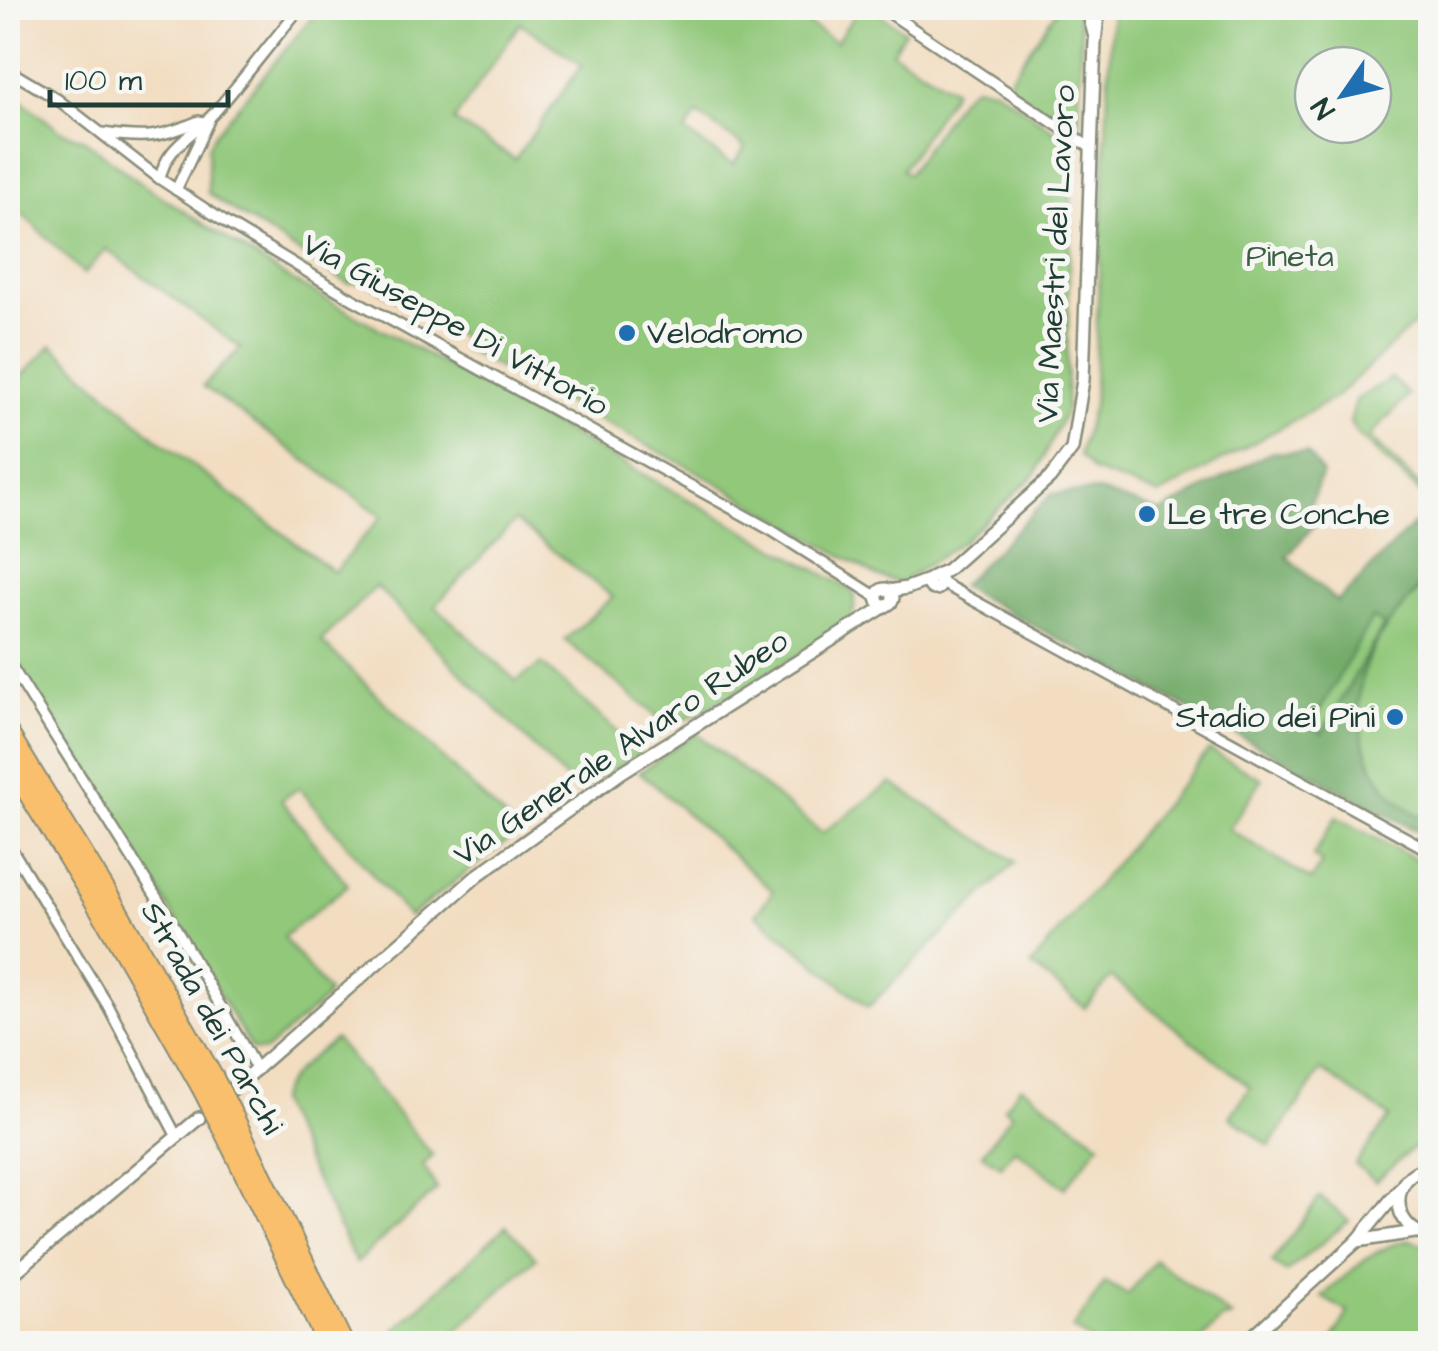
<svg xmlns="http://www.w3.org/2000/svg" width="1438" height="1351" font-family="'Architects Daughter',sans-serif">
<style>
.green{fill:#91c87a;stroke:#588257;stroke-width:2.5;fill-rule:evenodd}
.forest{fill:#74ac6a;stroke:#4a744f;stroke-width:2.5;fill-rule:evenodd}
.lines{fill:none;stroke-linecap:round;stroke-linejoin:round}
.minor-casing{stroke:#888d7a;stroke-width:14}
.tertiary-casing{stroke:#888d7a;stroke-width:16}
.motorway-casing{stroke:#888d7a;stroke-width:22}
.minor{stroke:#fff;stroke-width:9}
.tertiary{stroke:#fff;stroke-width:11}
.motorway{stroke:#f9bf6d;stroke-width:18}
.motorway-bridge-casing{stroke:#888d7a;stroke-width:22;stroke-linecap:butt}
.motorway-bridge{stroke:#f9bf6d;stroke-width:18}
.poi-dot{fill:#1f6fb2;stroke:#f6f6f2;stroke-width:4}
.labels{text-anchor:middle;dominant-baseline:central;stroke-width:10;stroke-linejoin:round;paint-order:stroke}
.street-label{font-size:32px;fill:#1f3d34;stroke:#f6f6f2}
.park-label{font-size:32px;fill:#3c6046;stroke:#f6f6f2}
.poi-label{font-size:32px;fill:#1f3d34;stroke:#f6f6f2;text-anchor:start}
</style>
<rect width="100%" height="100%" fill="#f6f6f2"/>
<filter id="ink" filterUnits="userSpaceOnUse"><feTurbulence type="fractalNoise" baseFrequency=".01" numOctaves="2"/><feDisplacementMap in="SourceGraphic" scale="20" xChannelSelector="R" yChannelSelector="G"/><feConvolveMatrix kernelMatrix="1 2 1 2 8 2 1 2 1" color-interpolation-filters="sRGB"/></filter>
<filter id="wash" filterUnits="userSpaceOnUse"><feTurbulence type="fractalNoise" baseFrequency=".0048" numOctaves="4" result="noise"/><feDisplacementMap in="SourceGraphic" scale="40" xChannelSelector="R" yChannelSelector="G"/><feGaussianBlur stdDeviation="2.25" result="paint"/><feColorMatrix in="noise" values="0 0 0 0 0 0 0 0 0 0 0 0 0 0 0 0 0 1.4 0 .05"/><feComposite in="paint" operator="in"/></filter>
<g filter="url(#wash)">
<rect width="100%" height="100%" fill="#f2ddc1"/>
<g class="green">
<path d="M320,8H812L803,21L836,42L859,8H871L905,31L892,52L954,90L902,170L908,174L960,98L974,86L995,89L1072,143L1066,410L1035,475L963,541L900,583L877,576L704,475L463,349L462,337L367,282L347,283L225,205L208,193V147L214,135ZM520,23L582,65L515,159L454,121ZM697,114L745,147L733,165L685,132Z"/>
<path d="M1058,8H1076L1081,31L1079,133L1006,84Z"/>
<path d="M1112,8H1430V314L1424,315L1336,397L1159,495L1093,471L1079,455L1093,405ZM1313,65H1373V125H1313Z"/>
<path d="M8,90L59,130L85,140L137,181L286,277L845,586L855,595L854,610L846,626L729,697L670,727L565,640L613,597L515,521L435,606L516,681L542,664L640,752L579,793L376,586L321,641L519,832L409,917L299,788L281,800L348,885L283,937L328,992L325,999L265,1051L252,1050L140,859L8,651V368L18,380L52,345L154,436L334,572L382,516L203,386L241,348L106,249L84,274L8,200Z"/>
<path d="M1391,378L1409,395L1369,437L1430,496V502L1357,434L1350,423L1356,400Z"/>
<path d="M1430,577V820C1368,798 1343,714 1369,656C1383,626 1409,601 1430,577Z"/>
<path d="M1372,617L1385,625L1323,734L1310,726Z"/>
<path d="M696,733L822,833L891,783L1016,862L868,1007L756,914L773,891L640,772Z"/>
<path d="M1209,750L1262,779L1229,829L1311,880L1322,863L1313,856L1336,817L1430,867V1138L1426,1137L1375,1181L1355,1164L1390,1117L1321,1070L1270,1146L1230,1117L1250,1087L1111,977L1085,1008L1031,965Z"/>
<path d="M335,1039L433,1156L423,1165L437,1189L356,1263L278,1102C285,1074 313,1057 335,1039Z"/>
<path d="M1021,1086L1100,1143L1065,1188L1015,1149L1001,1166L982,1154L1012,1114L1004,1108Z"/>
<path d="M1320,1197L1349,1221L1286,1272L1272,1262Z"/>
<path d="M506,1226L536,1258L443,1343H394L388,1337Z"/>
<path d="M1409,1240L1430,1246V1343H1331L1348,1312L1322,1297C1348,1274 1374,1246 1409,1240Z"/>
<path d="M1155,1260L1232,1317L1221,1320L1198,1343H1094L1073,1329L1105,1282L1128,1295Z"/>
</g>
<path class="forest" d="M1271,452L1307,453L1322,473L1308,512L1317,522L1287,557L1337,602L1414,524L1430,527V577C1408,600 1382,627 1369,656C1343,714 1368,798 1430,820V838L960,586L1052,494L1098,491L1161,512ZM1372,618L1384,625L1322,733L1311,726Z"/>
</g>
<g filter="url(#ink)">
<g class="lines">
<g class="minor-casing">
<g id="minor">
<path d="M882,8L1091,148"/>
<path d="M1086,8L1093,34"/>
<path d="M8,70L57,99L160,179L228,224L349,297L771,530L877,597"/>
<path d="M103,133C145,139 160,138 199,121"/>
<path d="M160,179C166,146 193,136 214,113C244,79 271,42 300,8"/>
<path d="M176,190L209,120"/>
<path d="M942,583L1430,851"/>
<path d="M8,661L177,930L257,1070"/>
<path d="M8,843L108,1006L177,1137"/>
</g>
</g>
<g class="tertiary-casing">
<g id="tertiary">
<circle cx="935" cy="583" r="6"/>
<path d="M933,577L947,570L1050,478L1072,449L1083,380L1095,42L1099,8"/>
<circle cx="885" cy="597" r="8"/>
<path d="M889,591L907,588L931,579"/>
<path d="M233,1089L478,875L622,772L887,605"/>
<path d="M1430,1168C1388,1173 1389,1229 1430,1236"/>
<path d="M1357,1241L1415,1232"/>
<path d="M8,1278L199,1118"/>
<path d="M1244,1344L1357,1241L1399,1190"/>
</g>
</g>
<g class="motorway-casing">
<g id="motorway">
<path d="M8,732L117,909L214,1078"/>
<path d="M8,761L107,922L201,1087"/>
<path d="M234,1117L344,1344"/>
<path d="M222,1128L327,1344"/>
</g>
</g>
<use href="#minor" class="minor"/>
<use href="#tertiary" class="tertiary"/>
<use href="#motorway" class="motorway"/>
<g class="motorway-bridge-casing">
<g id="motorway-bridge">
<path d="M214,1078L234,1117"/>
<path d="M201,1087L222,1128"/>
</g>
</g>
<use href="#motorway-bridge" class="motorway-bridge"/>
</g>
</g>
<g class="poi-dot">
<circle cx="627" cy="333" r="10"/>
<circle cx="1147" cy="514" r="10"/>
<circle cx="1395" cy="717" r="10"/>
</g>
<g class="labels">
<g class="street-label">
<text transform="translate(1056 254) rotate(-87)">Via Maestri del Lavoro</text>
<text transform="translate(455 325) rotate(29)">Via Giuseppe Di Vittorio</text>
<text transform="translate(621 748) rotate(-34)">Via Generale Alvaro Rubeo</text>
<text transform="translate(212 1018) rotate(61)">Strada dei Parchi</text>
</g>
<g class="park-label">
<text x="1290" y="256">Pineta</text>
</g>
<g class="poi-label">
<text x="647" y="333">Velodromo</text>
<text x="1167" y="514">Le tre Conche</text>
<text x="1375" y="717" text-anchor="end">Stadio dei Pini</text>
</g>
</g>
<rect width="1438" height="1351" fill="none" stroke="#f6f6f2" stroke-width="40"/>
<g transform="translate(1343 95) rotate(236)"><circle r="48" fill="#f6f6f2" stroke="#a0aca6" stroke-width="2.5"/>
<path d="M0-8L18 38L0 25L-18 38Z" fill="#1f6fb2"/>
<text y="-15" font-size="28" font-weight="bold" text-anchor="middle" fill="#1f3d34">N</text>
</g>
<path d="M50 90v15h178v-15" fill="none" stroke="#1f3d34" stroke-width="5"/>
<text x="65" y="90" font-size="30" fill="#1f3d34" stroke="#f6f6f2" stroke-width="8" paint-order="stroke">100 m</text>
</svg>
